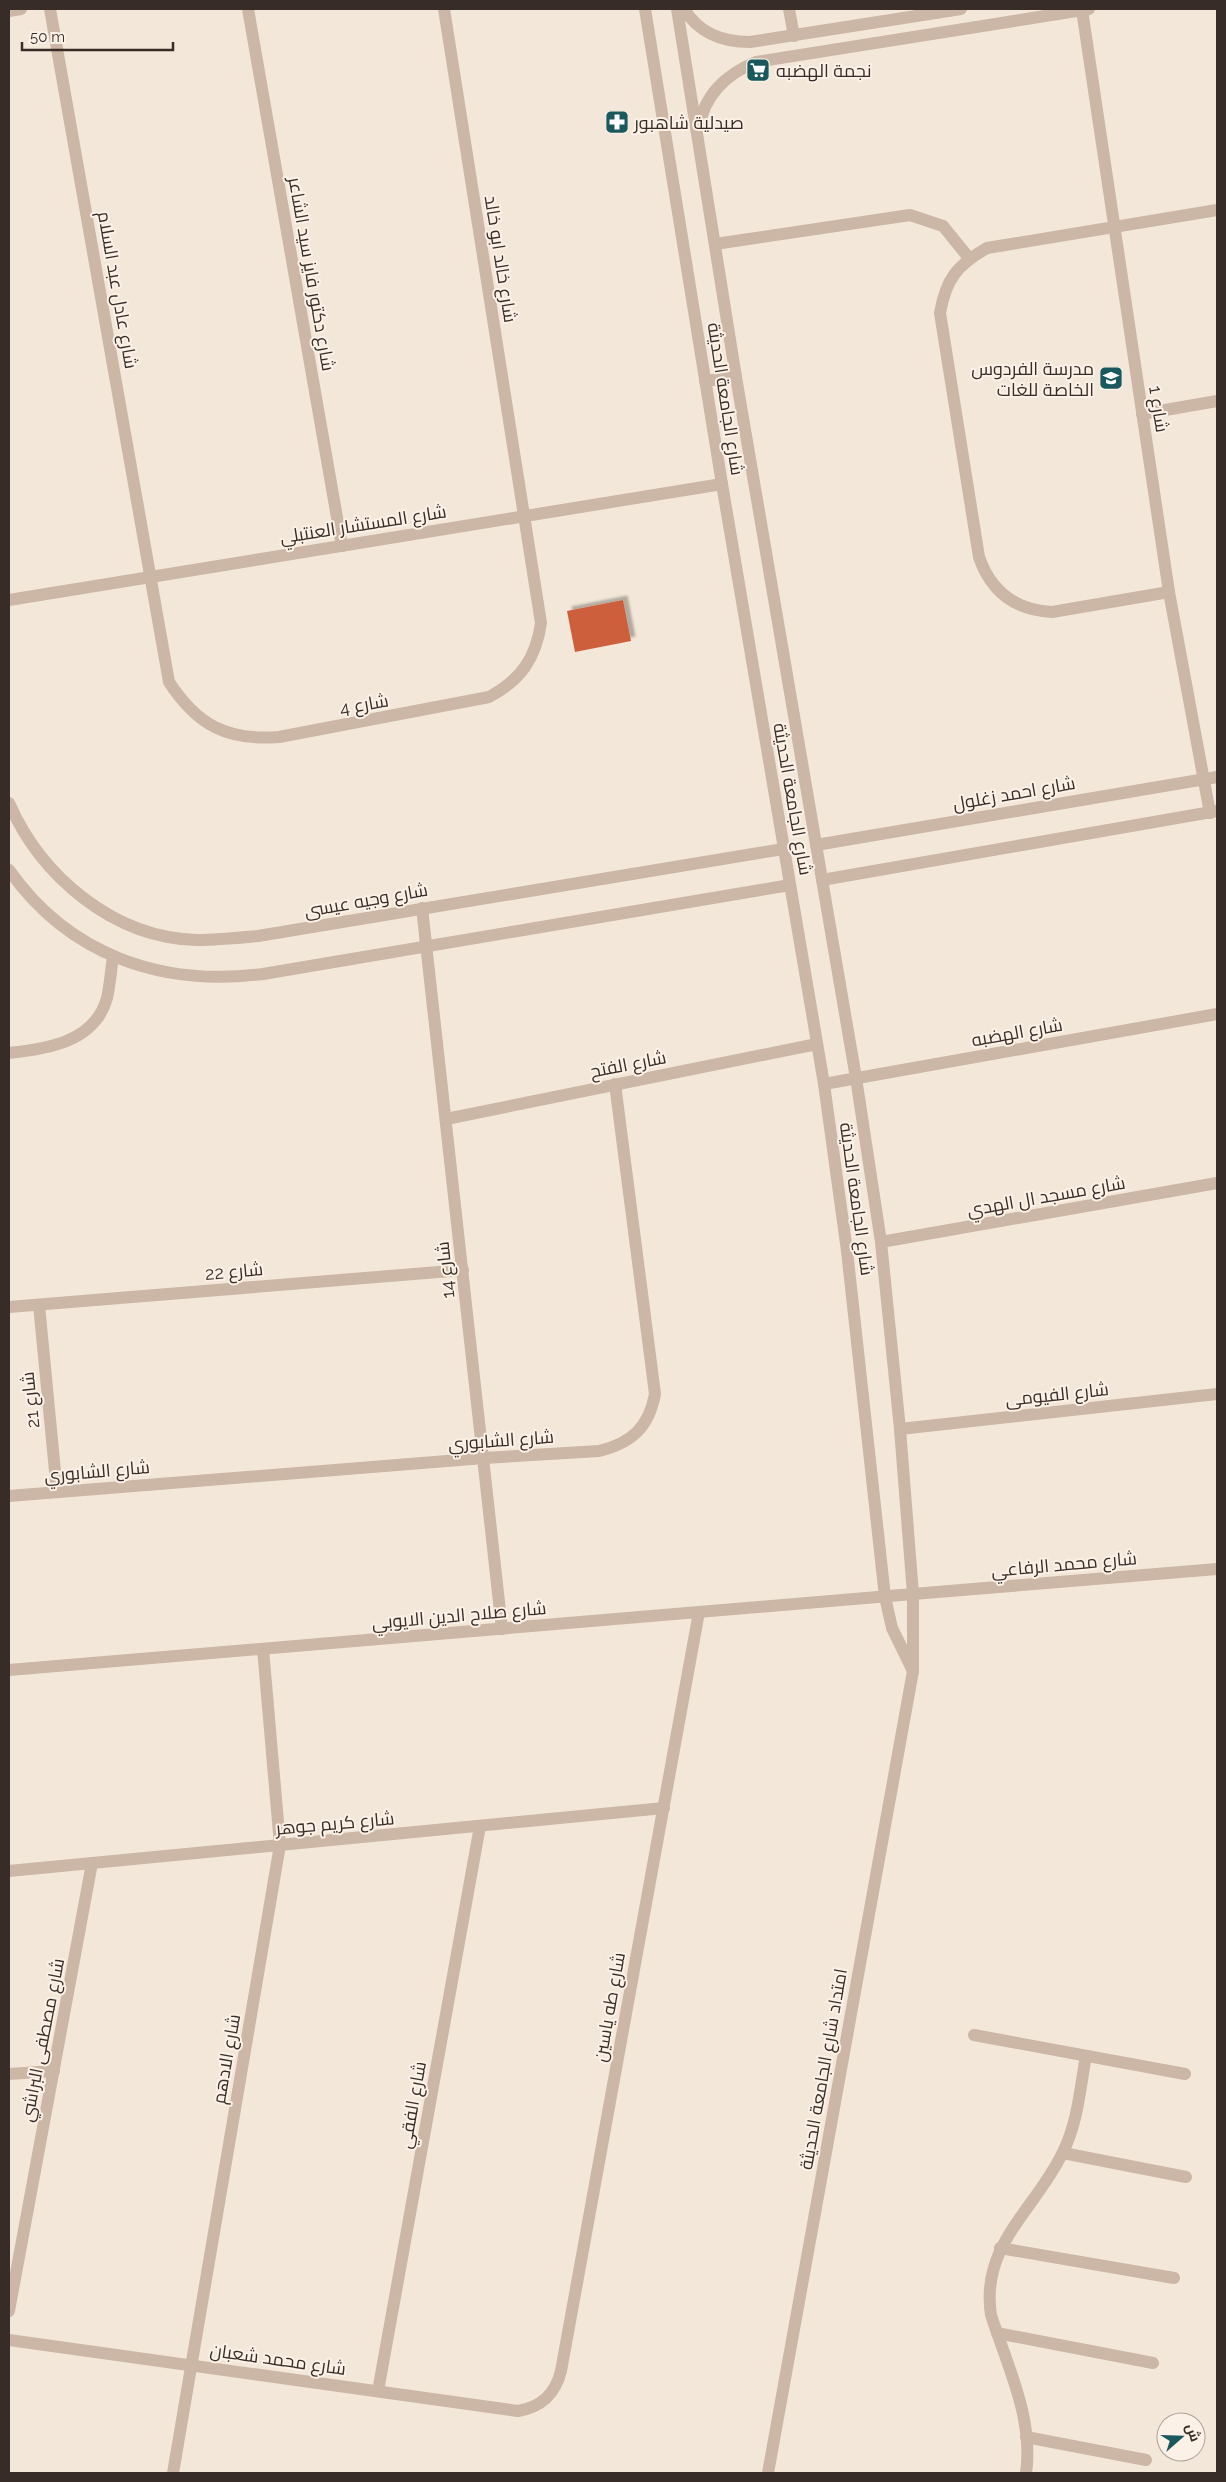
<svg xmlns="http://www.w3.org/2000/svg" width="1226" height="2482" font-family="Raleway,Cairo,sans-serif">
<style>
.building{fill:#ce5f3c;filter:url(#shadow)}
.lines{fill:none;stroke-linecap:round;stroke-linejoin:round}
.minor{stroke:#ccb6a5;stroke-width:12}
.tertiary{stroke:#ccb6a5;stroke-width:12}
.labels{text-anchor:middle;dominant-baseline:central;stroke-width:4;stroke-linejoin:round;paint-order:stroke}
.poi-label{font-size:18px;fill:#372c27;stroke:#fbf1e6;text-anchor:start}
.street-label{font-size:18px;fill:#372c27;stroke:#fbf1e6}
</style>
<defs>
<filter id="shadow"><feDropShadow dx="4.5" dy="-4.5" stdDeviation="1" flood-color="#0004"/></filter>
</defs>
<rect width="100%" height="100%" fill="#f3e7d9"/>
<path class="building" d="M623,600L631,641L575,652L567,611Z"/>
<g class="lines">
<g class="minor">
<path d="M50,9L169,682C197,725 227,741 279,737L489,697C521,680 536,658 541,623L444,9"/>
<path d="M248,9L342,546"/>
<path d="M789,9L794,36"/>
<path d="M1082,10L1169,592L1210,813"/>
<path d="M9,11L21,9"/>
<path d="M715,244L910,215L943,226L969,258"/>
<path d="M1142,414L1217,401"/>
<path d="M1169,592L1052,612C1015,610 991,592 979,557L940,313C946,279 957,265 987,248L1217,210"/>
<path d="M9,600L722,484"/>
<path d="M9,803C41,876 113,938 197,940C217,940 237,938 258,936L783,849"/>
<path d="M816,845L1217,777"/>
<path d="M9,870C69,955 161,987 263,974L790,885"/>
<path d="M822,880L1217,811"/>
<path d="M422,908L502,1629"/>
<path d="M9,1053C47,1049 95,1042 107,998C110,985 111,970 113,956"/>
<path d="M824,1084L1217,1014"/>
<path d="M446,1119L817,1044"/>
<path d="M881,1242L1217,1183"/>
<path d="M39,1305L57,1492"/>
<path d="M9,1307L463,1270"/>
<path d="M900,1429L1217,1394"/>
<path d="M9,1496L484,1458L599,1451C632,1443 649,1427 655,1394L615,1084"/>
<path d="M885,1597L892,1628L913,1671"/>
<path d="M9,1871L664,1808"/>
<path d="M974,2035L1185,2074"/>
<path d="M9,2074L54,2071"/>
<path d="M1063,2153L1186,2177"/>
<path d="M1000,2248L1174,2278"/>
<path d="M9,2311L92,1863"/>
<path d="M997,2333L1153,2363"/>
<path d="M9,2340L518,2411C541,2407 555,2395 561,2371L699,1612"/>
<path d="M378,2391L480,1826"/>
<path d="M1026,2437L1146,2460"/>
<path d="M173,2473L280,1845L263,1649"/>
<path d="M768,2473L913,1671V1594L1217,1569"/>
<path d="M1026,2473C1034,2419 1007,2365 991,2315C980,2245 1036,2209 1063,2152C1078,2122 1080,2088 1086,2056"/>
</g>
<g class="tertiary">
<path d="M645,9L722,484L824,1084L847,1251L885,1597"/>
<path d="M684,9C699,33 721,42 750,42L961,9"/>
<path d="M699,129C703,96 726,74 756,62L1089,9"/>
<path d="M705,381L736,377"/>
<path d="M9,1670L913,1594L900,1429L881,1242L856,1078L736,377L677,9"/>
</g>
</g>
<defs>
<g id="supermarket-square" transform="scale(1.25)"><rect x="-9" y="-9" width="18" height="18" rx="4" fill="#19585c" stroke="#fbf1e6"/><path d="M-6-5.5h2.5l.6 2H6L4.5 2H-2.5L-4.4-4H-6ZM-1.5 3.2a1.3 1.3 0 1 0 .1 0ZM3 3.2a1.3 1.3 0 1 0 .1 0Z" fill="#fff"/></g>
<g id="pharmacy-square" transform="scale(1.25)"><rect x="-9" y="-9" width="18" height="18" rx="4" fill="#19585c" stroke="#fbf1e6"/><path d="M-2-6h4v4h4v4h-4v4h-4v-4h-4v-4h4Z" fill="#fff"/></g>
<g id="school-square" transform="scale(1.25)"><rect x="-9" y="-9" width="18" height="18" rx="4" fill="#19585c" stroke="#fbf1e6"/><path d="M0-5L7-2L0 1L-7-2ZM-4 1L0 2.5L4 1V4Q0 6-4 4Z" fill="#fff"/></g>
</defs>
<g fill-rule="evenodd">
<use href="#supermarket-square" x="758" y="70"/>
<use href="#pharmacy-square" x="617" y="122"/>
<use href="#school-square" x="1111" y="378"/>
</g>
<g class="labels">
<g class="poi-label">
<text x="776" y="70">نجمة الهضبه</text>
<text x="634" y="122">صيدلية شاهبور</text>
<text x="1094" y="368" text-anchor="end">مدرسة الفردوس<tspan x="1094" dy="21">الخاصة للغات</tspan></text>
</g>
<g class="street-label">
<text transform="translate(501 259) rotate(81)">شارع خالد ابو خالد</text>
<text transform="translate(312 274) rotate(80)">شارع دكتور فايز سيد الشاعر</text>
<text transform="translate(118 290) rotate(80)">شارع عادل عبد السلام</text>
<text transform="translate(726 399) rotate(81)">شارع الجامعة الحديثة</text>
<text transform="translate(1159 409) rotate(81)">شارع 1</text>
<text transform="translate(363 524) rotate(-9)">شارع المستشار العنتبلي</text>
<text transform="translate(364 704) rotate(-10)">شارع 4</text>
<text transform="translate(1014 793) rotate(-10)">شارع احمد زغلول</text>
<text transform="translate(793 799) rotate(80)">شارع الجامعة الحديثة</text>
<text transform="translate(366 900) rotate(-10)">شارع وجيه عيسى</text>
<text transform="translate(1017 1032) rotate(-10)">شارع الهضبه</text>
<text transform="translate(628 1064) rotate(-11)">شارع الفتح</text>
<text transform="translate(1046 1196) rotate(-10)">شارع مسجد ال الهدي</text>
<text transform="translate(857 1199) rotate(82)">شارع الجامعة الحديثة</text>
<text transform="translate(445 1270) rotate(-96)">شارع 14</text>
<text transform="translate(234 1271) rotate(-5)">شارع 22</text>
<text transform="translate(1057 1394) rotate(-6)">شارع الفيومى</text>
<text transform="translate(30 1400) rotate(-96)">شارع 21</text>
<text transform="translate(501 1440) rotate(-4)">شارع الشابوري</text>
<text transform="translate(97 1471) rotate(-5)">شارع الشابوري</text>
<text transform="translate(1064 1564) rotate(-5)">شارع محمد الرفاعي</text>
<text transform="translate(459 1615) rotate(-5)">شارع صلاح الدين الايوبي</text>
<text transform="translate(335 1823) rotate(-5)">شارع كريم جوهر</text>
<text transform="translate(609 2007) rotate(-80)">شارع طه ياسين</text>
<text transform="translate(42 2040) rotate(-79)">شارع مصطفى البراشي</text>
<text transform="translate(226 2059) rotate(-80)">شارع الادهم</text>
<text transform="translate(823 2069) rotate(-80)">امتداد شارع الجامعة الحديثة</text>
<text transform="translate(412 2105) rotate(-80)">شارع الفقي</text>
<text transform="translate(278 2359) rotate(8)">شارع محمد شعبان</text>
</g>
</g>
<rect width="1226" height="2482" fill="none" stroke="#372c27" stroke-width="20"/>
<g transform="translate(1181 2437) rotate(70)"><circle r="24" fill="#fbf1e6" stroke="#ada29a"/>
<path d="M0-4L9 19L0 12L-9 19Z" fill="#19585c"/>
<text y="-8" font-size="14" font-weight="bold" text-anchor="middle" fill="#372c27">ش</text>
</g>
<path d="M22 42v8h151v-8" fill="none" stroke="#372c27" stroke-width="2.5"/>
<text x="30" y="42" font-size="15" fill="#372c27" stroke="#fbf1e6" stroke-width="4" paint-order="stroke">50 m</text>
</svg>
